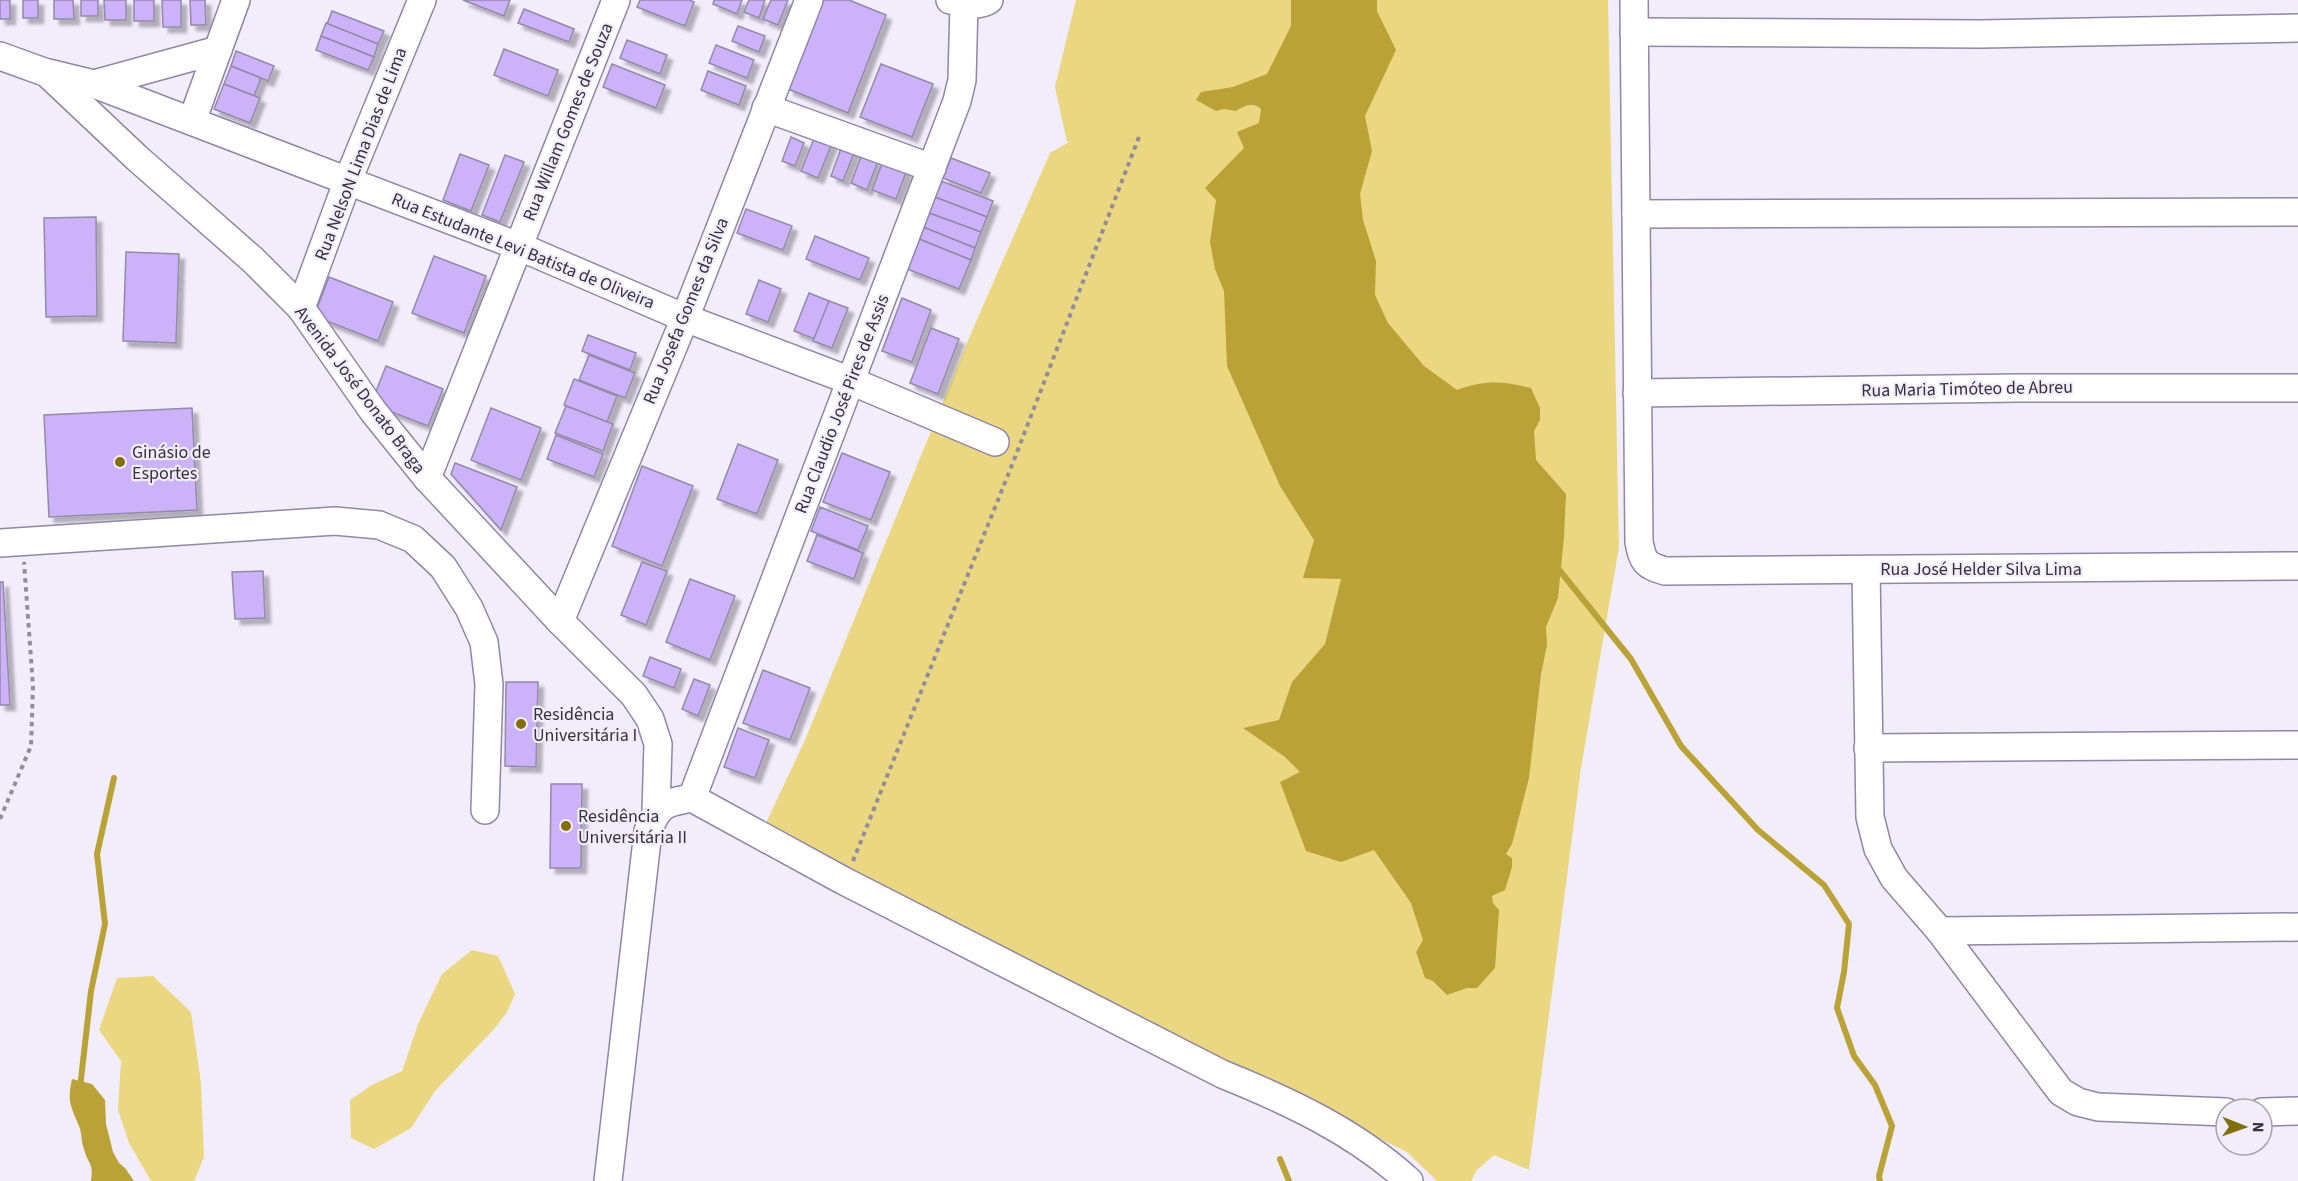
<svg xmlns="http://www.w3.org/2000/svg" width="2298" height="1181" font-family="'Source Sans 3',sans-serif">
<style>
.green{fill:#ebd781}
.water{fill:#baa237}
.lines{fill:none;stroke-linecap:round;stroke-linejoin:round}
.stream{stroke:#baa237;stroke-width:6}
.building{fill:#ccb2f9;stroke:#9489a8;stroke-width:1.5;filter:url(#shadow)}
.minor-casing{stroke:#9086a5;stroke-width:30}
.path{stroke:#918d9a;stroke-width:4;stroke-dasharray:4.5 4.5;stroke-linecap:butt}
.minor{stroke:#fff;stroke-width:27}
.poi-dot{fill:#826e0c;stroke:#f2edfb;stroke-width:2}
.labels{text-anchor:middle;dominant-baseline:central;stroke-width:4.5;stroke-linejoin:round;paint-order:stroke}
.street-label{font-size:18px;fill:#35313e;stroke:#f2edfb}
.poi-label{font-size:18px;fill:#35313e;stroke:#f2edfb;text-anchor:start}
</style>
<defs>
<filter id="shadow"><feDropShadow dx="5.5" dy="5.5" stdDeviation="1.5" flood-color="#0004"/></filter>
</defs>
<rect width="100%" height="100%" fill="#f2edfb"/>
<g class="green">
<path d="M1076,0H1608L1619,547L1581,768L1529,1170L1494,1155L1476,1171L1471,1181H1437L1407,1152L1183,1043L766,823L805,740L969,338L1050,153L1071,141L1067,142L1055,87Z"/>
<path d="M472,950L498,956L515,994L507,1012L495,1028L435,1091L411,1128L374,1149L351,1138L350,1100L372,1085L402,1071L418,1024L442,974Z"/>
<path d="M153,976L191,1012L201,1083L204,1157L194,1181H151L129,1143L118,1110L121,1061L99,1030L117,978Z"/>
</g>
<g class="water">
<path d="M1291,0H1377V11L1396,50L1365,116L1372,151L1360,194L1363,220L1376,261L1375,295L1388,323L1424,366L1457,390C1485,380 1502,381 1531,388L1540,408V420L1534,431L1536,460L1566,494L1564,537L1558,598L1546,627L1547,645L1541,674L1529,778L1512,844L1506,854L1512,858V867L1505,890L1492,896L1493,903L1499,910L1495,968L1477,988H1467L1447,995L1433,981L1425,978L1416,952L1423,940L1411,903L1374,850L1341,862L1306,851L1280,782L1300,772L1285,757L1243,728L1279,720L1292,682L1325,644L1341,579L1303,578L1314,540L1280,486L1227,366L1224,291L1215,269L1210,242L1216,200L1205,188L1244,148L1237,132L1259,123L1261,109C1253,101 1244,106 1236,111L1224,109L1216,111L1196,100L1201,92L1233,87L1267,74L1291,26Z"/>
<path d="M72,1079L92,1084L105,1100L106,1124L113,1152L119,1163L125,1168L134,1181H91C94,1162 88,1165 84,1149C81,1142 82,1133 79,1126C71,1106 67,1103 72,1079Z"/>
</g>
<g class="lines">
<g class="stream">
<path d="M1556,566L1631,659L1681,746L1758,830L1824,885L1849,924L1844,972L1837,1008L1854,1056L1875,1085L1892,1126L1879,1176L1880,1181"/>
<path d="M80,1088L91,991L105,924L97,854L114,778"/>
<path d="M1280,1159L1289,1181"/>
</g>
</g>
<g class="building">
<rect x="0" y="0" width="10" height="19"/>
<rect x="23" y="0" width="15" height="18"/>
<path d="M54,0H73L74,19H54Z"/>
<rect x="81" y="0" width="17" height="16"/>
<path d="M104,0H126V20H105Z"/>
<rect x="134" y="0" width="20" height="21"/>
<path d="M162,0H181V27H163Z"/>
<path d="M190,0H205L206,25H191Z"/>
<path d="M463,0H510L504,16Z"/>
<path d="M640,0H689L694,2L685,26L637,7Z"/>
<path d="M714,0H742L737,14L713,4Z"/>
<path d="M749,0H765L759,18L744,12Z"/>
<path d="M771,0H788L778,25L763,19Z"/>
<path d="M822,0H849L886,15L848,113L788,89Z"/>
<path d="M524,9L574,29L569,42L518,23Z"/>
<path d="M332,11L384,31L378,44L327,24Z"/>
<path d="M326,23L378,44L374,57L321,36Z"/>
<path d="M738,26L765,36L759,52L732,41Z"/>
<path d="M321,36L374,57L368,70L316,50Z"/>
<path d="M627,40L667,55L660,74L620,58Z"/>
<path d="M716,45L754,60L747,78L709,63Z"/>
<path d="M504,49L558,70L548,96L494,75Z"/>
<path d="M236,51L274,66L268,81L231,66Z"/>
<path d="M612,64L665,85L656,108L603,87Z"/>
<path d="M881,64L933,84L912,137L860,117Z"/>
<path d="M231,66L261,78L254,96L224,84Z"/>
<path d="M708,71L746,86L739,105L701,90Z"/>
<path d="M224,84L260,98L250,123L214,109Z"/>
<path d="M815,136L832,143L818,178L801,171Z"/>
<path d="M791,137L804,143L795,166L782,161Z"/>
<path d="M843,143L856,148L843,181L831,176Z"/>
<path d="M460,154L489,165L471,211L443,200Z"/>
<path d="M862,154L878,161L867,190L851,183Z"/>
<path d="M505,155L524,162L500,222L482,215Z"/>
<path d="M951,158L990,173L981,193L943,178Z"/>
<path d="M883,161L907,170L896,199L872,190Z"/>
<path d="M941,181L993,201L987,217L935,197Z"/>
<path d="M935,197L987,217L981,232L929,213Z"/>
<path d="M746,209L792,226L783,250L737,233Z"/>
<path d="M929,213L981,232L975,248L923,227Z"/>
<path d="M96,217L97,316L46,317L44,218Z"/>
<path d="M923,227L975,248L971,260L919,239Z"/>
<path d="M815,236L869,258L860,280L806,259Z"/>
<path d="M919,239L971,260L959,289L907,269Z"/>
<path d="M126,252L179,254L176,343L123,341Z"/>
<path d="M434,256L486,276L464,333L412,313Z"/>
<path d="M329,277L393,302L378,341L314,316Z"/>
<path d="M759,280L781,289L768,322L746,314Z"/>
<path d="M809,293L829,301L815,339L794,331Z"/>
<path d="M902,298L931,310L912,362L882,351Z"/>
<path d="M829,301L848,308L832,348L813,341Z"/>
<path d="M931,328L959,339L938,394L910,383Z"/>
<path d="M588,335L636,353L630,370L582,351Z"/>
<path d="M589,355L635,373L625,398L579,380Z"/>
<path d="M386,366L443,389L428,426L371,404Z"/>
<path d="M574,379L617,396L607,422L564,405Z"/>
<path d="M566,406L613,424L603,451L555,433Z"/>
<path d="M192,408L197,510L49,517L44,415Z"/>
<path d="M491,408L541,428L521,480L471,460Z"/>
<path d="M556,435L603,454L594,477L547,459Z"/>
<path d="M738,444L778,460L757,514L717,499Z"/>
<path d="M842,453L890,472L871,520L823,502Z"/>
<path d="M455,463L517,487L501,530L451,474Z"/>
<path d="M642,466L693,486L662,566L612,546Z"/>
<path d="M820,507L868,526L858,550L811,531Z"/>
<path d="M817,535L863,553L854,579L807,561Z"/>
<path d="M642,562L667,571L646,625L621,615Z"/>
<path d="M263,571L265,618L235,619L232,572Z"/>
<path d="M690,579L735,596L710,660L666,642Z"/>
<path d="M0,582H3L10,705H0Z"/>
<path d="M650,657L681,669L674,688L643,676Z"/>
<path d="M763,670L810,688L790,740L743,723Z"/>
<path d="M694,679L710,685L698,716L682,709Z"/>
<path d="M506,682H538L536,767L505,766Z"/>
<path d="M738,728L769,740L755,778L724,767Z"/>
<path d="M551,784H582L581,868H550Z"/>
</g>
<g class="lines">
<g class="minor-casing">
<g id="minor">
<path d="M950,0C962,3 979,7 989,0"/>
<path d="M1634,0L1639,542C1643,562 1645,565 1665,571L2298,566"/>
<path d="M1634,32L1981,34L2298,28"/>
<path d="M0,56L47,73L137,158L253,260L301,308L373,411L427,478L560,621L634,695L650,719L658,744L656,812"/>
<path d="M49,73L94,84L518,246L685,318L851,381L995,442"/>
<path d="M94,84L218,50"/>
<path d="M766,108L932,168"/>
<path d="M192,121L236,0"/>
<path d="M1636,214L2298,212"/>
<path d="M301,308L348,180L422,0"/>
<path d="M1637,393L2018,388H2298"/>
<path d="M427,478L616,0"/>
<path d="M0,543L335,521L379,525L413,539L443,567L469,608L484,642L489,684L485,810"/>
<path d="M1866,570L1870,817L1878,849L1894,878L1940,931L2061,1092L2078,1102L2098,1107L2226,1112"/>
<path d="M560,621L685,318L809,0"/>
<path d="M1868,748L2298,745"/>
<path d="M692,798L957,101L962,80L964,3"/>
<path d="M1940,931L2298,927"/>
<path d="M2262,1112L2298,1111"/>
<path d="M608,1181L648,831C659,804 664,803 692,798L844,881L1222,1074C1289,1101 1355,1132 1409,1181"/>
</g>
</g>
<g class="path">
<path d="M0,819L31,746L33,686L24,562"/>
<path d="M853,861L1012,465L1139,137"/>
</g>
<use href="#minor" class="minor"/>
</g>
<g class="poi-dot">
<circle cx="120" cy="462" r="6"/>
<circle cx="521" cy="724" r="6"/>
<circle cx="566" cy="826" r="6"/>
</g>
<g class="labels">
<g class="street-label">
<text transform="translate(568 122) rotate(-68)">Rua Willam Gomes de Souza</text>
<text transform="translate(361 154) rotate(-69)">Rua NelsoN Lima Dias de Lima</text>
<text transform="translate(523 251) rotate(22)">Rua Estudante Levi Batista de Oliveira</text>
<text transform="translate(686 311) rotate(-68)">Rua Josefa Gomes da Silva</text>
<text transform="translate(1967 389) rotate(-1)">Rua Maria Timóteo de Abreu</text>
<text transform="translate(360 390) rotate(53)">Avenida José Donato Braga</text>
<text transform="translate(842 404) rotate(-69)">Rua Claudio José Pires de Assis</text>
<text x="1981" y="569">Rua José Helder Silva Lima</text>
</g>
<g class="poi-label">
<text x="132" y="452">Ginásio de<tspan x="132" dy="21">Esportes</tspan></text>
<text x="533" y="714">Residência<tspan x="533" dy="21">Universitária I</tspan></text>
<text x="578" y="816">Residência<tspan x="578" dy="21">Universitária II</tspan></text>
</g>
</g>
<g transform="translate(2244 1127) rotate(91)"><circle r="28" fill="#f2edfb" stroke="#a6a2af" stroke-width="1.5"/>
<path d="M0-4.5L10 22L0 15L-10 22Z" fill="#826e0c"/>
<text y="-9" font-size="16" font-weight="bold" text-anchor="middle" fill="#35313e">N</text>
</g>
</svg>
